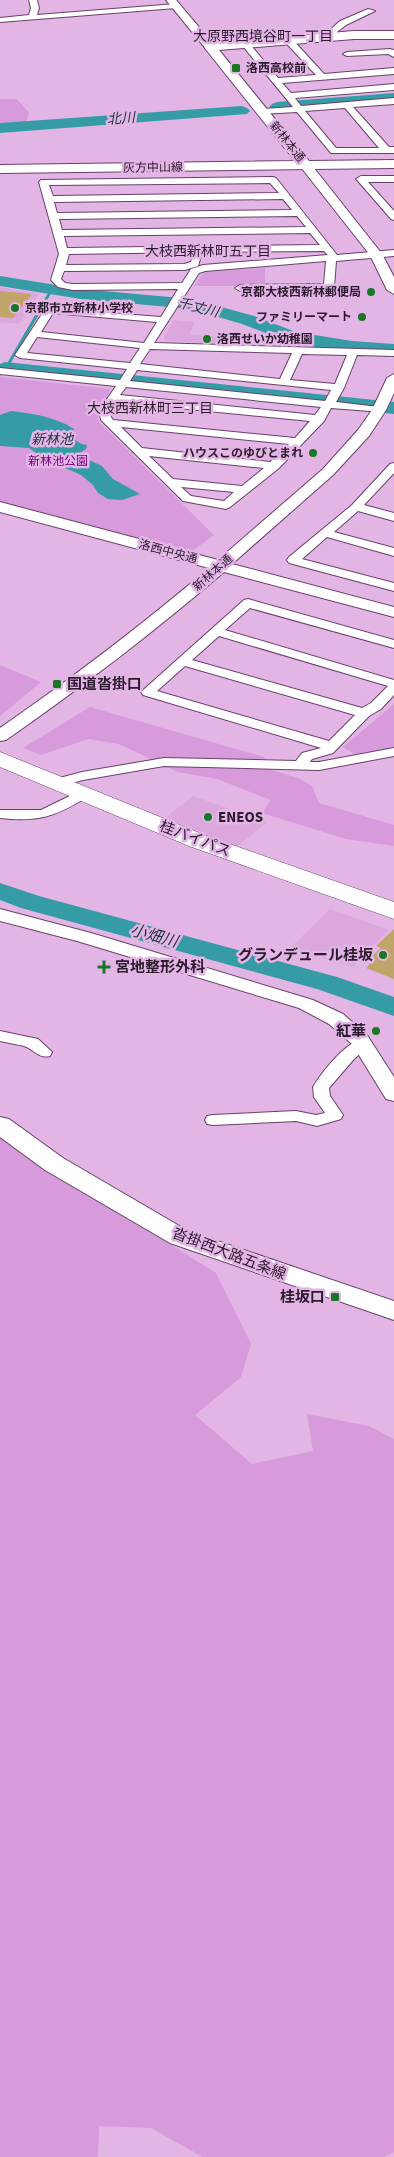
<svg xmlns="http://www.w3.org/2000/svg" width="394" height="2157" font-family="'Source Sans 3','Noto Sans JP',sans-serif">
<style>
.built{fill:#dba7dd}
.green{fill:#d79ada}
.water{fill:#359ca6}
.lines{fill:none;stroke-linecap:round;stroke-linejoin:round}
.stream{stroke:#359ca6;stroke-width:3}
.river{fill:#359ca6;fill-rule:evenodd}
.building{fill:#c0a46a}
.minor-casing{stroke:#68416b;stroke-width:2}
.tertiary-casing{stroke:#68416b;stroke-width:2}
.secondary-casing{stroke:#68416b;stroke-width:2}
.trunk-casing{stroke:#68416b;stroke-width:1}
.minor{fill:#fff;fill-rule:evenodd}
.tertiary{fill:#fff;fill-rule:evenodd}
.secondary{fill:#fff;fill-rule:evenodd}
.trunk{fill:#fff;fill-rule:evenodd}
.poi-dot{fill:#187625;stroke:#e3b5e5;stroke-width:2}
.labels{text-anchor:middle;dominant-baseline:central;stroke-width:5;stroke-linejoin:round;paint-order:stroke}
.far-poi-label{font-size:12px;font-weight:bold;fill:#2c1b2d;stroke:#e3b5e5;text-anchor:start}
.far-street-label{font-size:12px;fill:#2c1b2d;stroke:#e3b5e5}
.far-park-label{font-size:12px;fill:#74027c;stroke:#e3b5e5}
.far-neighbourhood-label{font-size:14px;fill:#2c1b2d;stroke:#e3b5e5}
.far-water-label{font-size:14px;font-style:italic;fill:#1b393d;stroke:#e3b5e5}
.poi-label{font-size:15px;font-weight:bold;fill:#2c1b2d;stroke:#e3b5e5;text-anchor:start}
.street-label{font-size:15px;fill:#2c1b2d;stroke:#e3b5e5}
.water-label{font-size:16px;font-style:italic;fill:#1b393d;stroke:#e3b5e5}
</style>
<rect width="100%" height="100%" fill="#e3b5e5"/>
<g class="built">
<path d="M0,287L39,294L19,324L0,322Z"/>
<path d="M174,320L195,322L189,335L223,337L222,334H227L230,335L229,337H240L239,345L165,341L164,337Z"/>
<path d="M193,796L267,822L237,847L165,818Z"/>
<path d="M330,909L389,930L353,967L333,960L285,953Z"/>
</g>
<g class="green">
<path d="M0,99H17L29,113L26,123L0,125Z"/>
<path d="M265,268V286H194L204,272Z"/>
<path d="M0,377L111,389L97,420L214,535L188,554L0,504Z"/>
<path d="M0,665L41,682L0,716Z"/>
<path d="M394,704V748L354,754L343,747Z"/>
<path d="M90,707L264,757L272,770L298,778L312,786L319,803L394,825V846L346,839L262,813L271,800L217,779L178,772L119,744L88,739L41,755L23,748Z"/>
<path d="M0,1137L216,1273L251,1344L241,1377L195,1415L252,1464L313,1451L307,1414L369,1426L394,1439V2152L383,2157H203L151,2128L99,2126L98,2157H0Z"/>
</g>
<path class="water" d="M11,411C33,414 54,416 74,429C74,440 76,443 87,445L86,449L80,453L89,460L102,466L113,479L140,494L122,500L108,499L98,493L93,485L81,475L45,459L29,448L0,446V415Z"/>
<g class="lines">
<path class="stream" d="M0,374L9,363L52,289"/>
<g class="river">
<path d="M394,93V103L277,112L272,110L269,107L272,104L277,102Z"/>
<path d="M242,106L247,108L250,111L247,114L0,133V123Z"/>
<path d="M0,276L81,289L192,299L254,316L296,332L352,341L394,344V356L352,353L292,343L242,324L191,309L81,299L0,286Z"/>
<path d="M5,362L394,402V414L0,372V364Z"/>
<path d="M0,883L39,896L337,977L394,997V1016L317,989L21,908L0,900Z"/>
</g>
</g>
<g class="building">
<path d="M0,291L32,294L13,318L0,317Z"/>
<path d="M394,929V979L366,968L372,962L367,960L381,948L376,946Z"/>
</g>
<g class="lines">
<g class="minor-casing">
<g id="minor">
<path d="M29,0H37L39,8L37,15L176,4L180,6L176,8L0,22V18L29,15L31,8Z"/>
<path d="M368,9L375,11L346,25L337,32L336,39H330L329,31L340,21Z"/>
<path d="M286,39H292L324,74L394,68V74L282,83L291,93L394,84V90L295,98L301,106L394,98V104L353,107L389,147H394V153H331L297,112L260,114V110L263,109L293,107L242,45L249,43L278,78L316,75L286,43ZM345,108L379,148H336L305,111Z"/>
<path d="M390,49L394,50V57L388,54L347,56L343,54L347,52Z"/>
<path d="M361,176H394V182H368L394,211V220L391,219L358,181L356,179Z"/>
<path d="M273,177L276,178L337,255L394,250V256L336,261L334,287L329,290L240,291L235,288L240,285L324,284L326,261L205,271L199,273L154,343L394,350V356L357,355L344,388L336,402L379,407L383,408L385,410L383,412L331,408L324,421L279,468L230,507L226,509L183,501L101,420L99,411L116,386L0,374V368L120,380L127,369L20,358L15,355L46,308L161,317L178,289L73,290L58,287L51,280L59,254L39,182L41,180ZM270,183L279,193L53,196L49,185ZM283,199L292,210L57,213L54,202ZM297,216L306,227L62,230L59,219ZM310,233L320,245L67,248L64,236ZM324,251L328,255L203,265L191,269L182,283L73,284L65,283L61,279L64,271L185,270L198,266L202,252ZM194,252L191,262L184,264L66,265L69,254ZM53,313L157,322L144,343L41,332ZM37,337L140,348L130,363L27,353ZM150,349L292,353L280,379L140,364ZM302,354L347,355L335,384L290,380ZM137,370L331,390L325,401L130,381ZM126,387L321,407L315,415L120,395ZM117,402L310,421L295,438L113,420L111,417V411ZM121,427L289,444L270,462L142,448ZM149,456L264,468L242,486L173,479ZM181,487L234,492L224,501L191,496Z"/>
<path d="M394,463V473L364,505L394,513V521L358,511L334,532L394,548V556L327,537L302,559L394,583V591L289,563L287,560L289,557L352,505L390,464Z"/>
<path d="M248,599L394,640V648L250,608L225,630L394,680V695L381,709L369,716L333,753L312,759L310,762H319L394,748V756L319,770L164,766L83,780L57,787L52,786L50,783L52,780L82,772L164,758L296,761L302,753L321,748L143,695L141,692L244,600ZM219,636L388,686L371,703L362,708L192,660ZM185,666L355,715L329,741L157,691Z"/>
<path d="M82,790L87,791L89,794L87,797C55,817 38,822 0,818V810H41Z"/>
<path d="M0,1031L38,1039L52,1052L50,1056C38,1059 34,1049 24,1046C16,1044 8,1043 0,1041Z"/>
<path d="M362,1039L368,1040L370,1044L354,1059L329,1088L330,1096L343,1115L341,1119L317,1126L296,1121L213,1125L207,1124L205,1120L207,1116L213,1115L296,1111L316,1115L325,1113L314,1097L313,1087C322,1072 345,1043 362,1039Z"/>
</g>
</g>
<g class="tertiary-casing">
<g id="tertiary">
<path d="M166,0H176L214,45L215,47L214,49H206Z"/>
<path d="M306,162L310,163L382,254L394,277V294L387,290L370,255L300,166Z"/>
<path d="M394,374V393L386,410L369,436L333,475L232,564L394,607V617L224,572C154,632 82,687 6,740L0,741V728C72,678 142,625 209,568L0,512V502L218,560L323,469L358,430L372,410L387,378Z"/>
<path d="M0,909L91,933L313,1000L343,1014L367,1035L394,1077V1101L386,1099L352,1044L329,1024L299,1008L77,941L0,921Z"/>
</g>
</g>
<g class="secondary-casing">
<g id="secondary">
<path d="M354,31H394V39H354L219,50L309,161L394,160V168L0,173V165L295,161L204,47L210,43Z"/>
<path d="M0,1117L9,1119L63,1158L188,1231L394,1301V1320L170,1243L45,1170L0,1137Z"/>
</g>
</g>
<g class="trunk-casing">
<path id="trunk" d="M0,752L207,836L394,902V919L189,846L0,767Z"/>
</g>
<use href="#minor" class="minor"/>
<use href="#tertiary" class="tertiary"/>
<use href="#secondary" class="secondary"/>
<use href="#trunk" class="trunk"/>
</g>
<g class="poi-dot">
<rect x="231" y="63" width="10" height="10" rx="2.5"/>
<circle cx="371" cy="292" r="5"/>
<circle cx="15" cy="308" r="5"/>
<circle cx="362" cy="317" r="5"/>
<circle cx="207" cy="339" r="5"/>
<circle cx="313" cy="453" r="5"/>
<rect x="52" y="679" width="10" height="10" rx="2.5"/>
<circle cx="208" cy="817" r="5"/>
<circle cx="383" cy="955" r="5"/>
<path d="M101.5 959.5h5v5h5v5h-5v5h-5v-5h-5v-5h5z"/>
<circle cx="376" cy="1031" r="5"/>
<rect x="330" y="1292" width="10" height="10" rx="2.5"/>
</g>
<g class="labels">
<g class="far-poi-label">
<text x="246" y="68">洛西高校前</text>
<text x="361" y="292" text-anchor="end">京都大枝西新林郵便局</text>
<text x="25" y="308">京都市立新林小学校</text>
<text x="352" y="317" text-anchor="end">ファミリーマート</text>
<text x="217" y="339">洛西せいか幼稚園</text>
<text x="303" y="453" text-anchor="end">ハウスこのゆびとまれ</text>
</g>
<g class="far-street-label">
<text transform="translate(287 142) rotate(51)">新林本通</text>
<text transform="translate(153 168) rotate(-1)">灰方中山線</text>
<text transform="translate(168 552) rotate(15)">洛西中央通</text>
<text transform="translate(213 573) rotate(-41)">新林本通</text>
</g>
<g class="far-park-label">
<text x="58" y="461">新林池公園</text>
</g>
<g class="far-neighbourhood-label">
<text x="263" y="37">大原野西境谷町一丁目</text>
<text x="208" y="252">大枝西新林町五丁目</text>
<text x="150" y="409">大枝西新林町三丁目</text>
</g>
<g class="far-water-label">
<text transform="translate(121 119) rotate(-4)">北川</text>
<text transform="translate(198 308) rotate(14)">千丈川</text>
<text x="52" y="440">新林池</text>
</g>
<g class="poi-label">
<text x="67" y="684">国道沓掛口</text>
<text x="218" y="817">ENEOS</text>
<text x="373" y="955" text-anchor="end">グランデュール桂坂</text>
<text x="115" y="967">宮地整形外科</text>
<text x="366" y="1031" text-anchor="end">紅華</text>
<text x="325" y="1297" text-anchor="end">桂坂口</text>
</g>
<g class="street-label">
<text transform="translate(195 839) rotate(21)">桂バイパス</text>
<text transform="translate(229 1254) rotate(21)">沓掛西大路五条線</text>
</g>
<g class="water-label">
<text transform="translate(154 936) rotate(15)">小畑川</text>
</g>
</g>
</svg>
